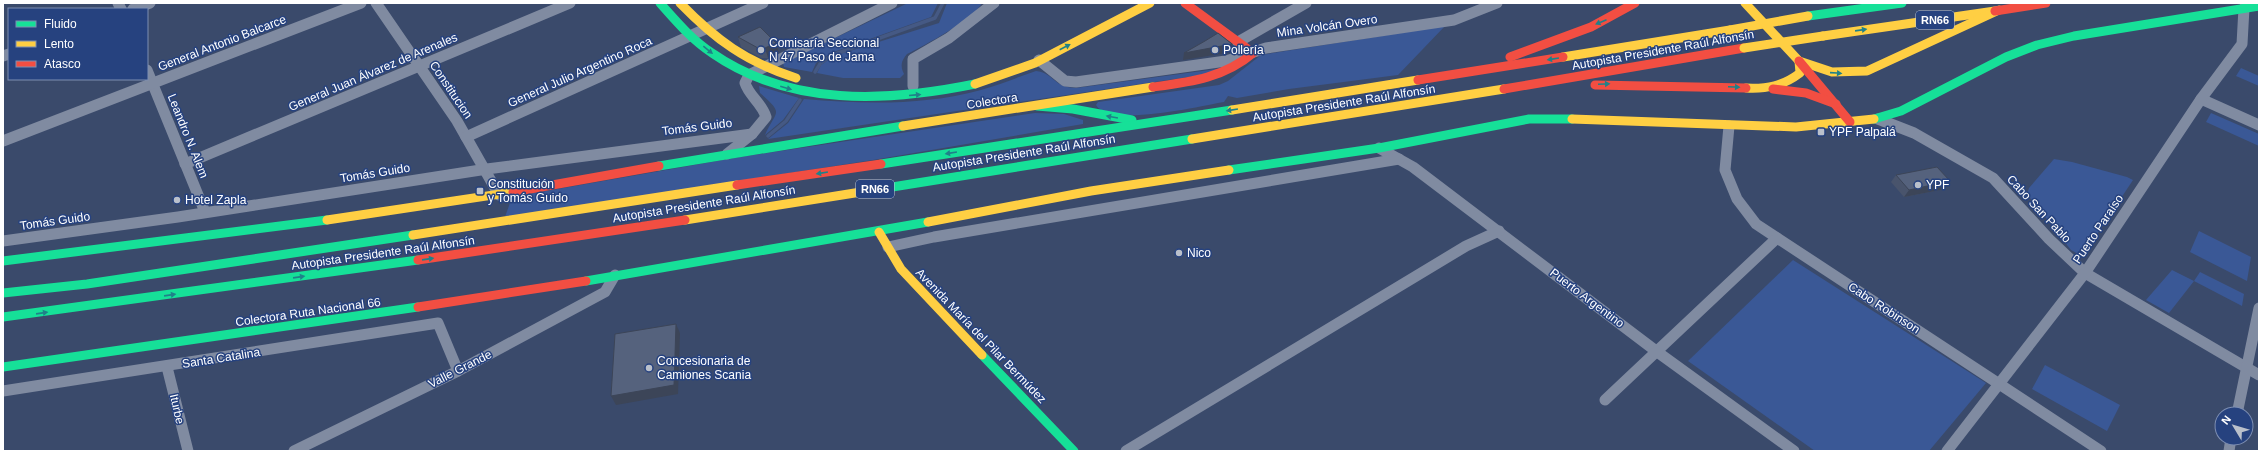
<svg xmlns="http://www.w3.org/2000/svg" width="2262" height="454" font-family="Helvetica,sans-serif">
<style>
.green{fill:#3a5896}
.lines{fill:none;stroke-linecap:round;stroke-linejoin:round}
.stream{stroke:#455984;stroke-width:3.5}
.street{stroke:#808ba1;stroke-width:11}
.fast{stroke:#16e098;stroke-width:9}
.slow{stroke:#ffcf43;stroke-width:9}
.jam{stroke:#f24e42;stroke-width:9}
.slow-bridge{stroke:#ffcf43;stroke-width:9}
.wall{fill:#49546c}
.shaded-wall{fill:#3c4558}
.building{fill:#55627d;stroke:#3c4558}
.oneway{fill:#208189}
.poi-dot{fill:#bac0cb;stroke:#26427f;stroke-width:1.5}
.labels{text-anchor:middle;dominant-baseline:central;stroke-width:3;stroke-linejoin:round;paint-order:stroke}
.shield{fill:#26427f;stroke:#bec6d9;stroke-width:1}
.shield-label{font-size:11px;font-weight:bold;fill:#fff}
.street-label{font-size:12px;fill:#fff;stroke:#26427f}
.poi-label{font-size:12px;fill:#fff;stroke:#26427f;text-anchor:start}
</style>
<rect width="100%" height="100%" fill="#3a4a6b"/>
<g class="green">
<path d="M908,3H938L931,17L831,53L816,63L812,72L784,67L783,63Z"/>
<path d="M947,3H982C973,20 925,45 907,54C901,61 900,66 904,74L900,78H843L817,73L821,65L834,56L939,23Z"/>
<path d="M1445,26L1398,75L1289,89L1237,98L1228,96L1224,102C1200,106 1109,128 1096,105L1098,102L1219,85L1228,81L1261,55Z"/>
<path d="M1232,67L1222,72L768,139L788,123L804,99C864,104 922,106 981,90C999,85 1018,77 1036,71C1054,73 1054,88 1076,88Z"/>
<path d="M2241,68L2259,76V86L2236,76Z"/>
<path d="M759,86L799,98L783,120L765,135C776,110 785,115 760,93Z"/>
<path d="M1035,113L1064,114L1083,120V124L873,160L505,217L512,197L740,157Z"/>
<path d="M2211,113L2259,134V146L2206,122Z"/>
<path d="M2054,159L2072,162L2127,177L2133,180L2084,254L2080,255L2071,250L2027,194L2029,188Z"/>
<path d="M2199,231L2251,257L2247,281L2190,252Z"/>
<path d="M1793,260L1986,383L1929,451H1815L1688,361Z"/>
<path d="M2172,270L2194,281L2200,272L2244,294L2242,306L2194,281L2169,313L2146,300Z"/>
<path d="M2045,365L2120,405L2107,431L2032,389Z"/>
</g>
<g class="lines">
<g class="stream">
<path d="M815,72L820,64L830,56L935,18L943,3"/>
<path d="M768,136L786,121L800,100"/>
</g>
<g class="street">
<path d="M118,3L121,9"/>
<path d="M376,3L457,121L499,195"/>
<path d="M133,9L150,3"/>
<path d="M1238,42L1306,3"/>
<path d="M3,56L9,54"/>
<path d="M1039,60L1065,81L1076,82L1226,61L1266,48L1454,20L1497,3"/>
<path d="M147,70L205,212"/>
<path d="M913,86V59L949,38L994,3"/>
<path d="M2201,99L2259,125"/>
<path d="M1878,119L1914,133L1993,178L2049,239L2085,273L2259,375"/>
<path d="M1729,126L1725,170L1737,199L1756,224L2101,451"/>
<path d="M466,137L763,3"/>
<path d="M3,141L361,3"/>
<path d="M1379,148L1413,167L1656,351L1794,451"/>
<path d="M727,154L752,134L766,117C762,103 749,96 745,83L749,75L892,3"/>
<path d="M185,164L570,3"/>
<path d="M3,241L178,217L487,169L752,134"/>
<path d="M888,247L934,237L1399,159"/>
<path d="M167,367L188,451"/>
<path d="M3,391L438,323L458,371"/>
<path d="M1605,400L1777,238"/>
<path d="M2237,414L2259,308"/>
<path d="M294,451L458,371L605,292L615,275"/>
<path d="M1126,451L1466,246L1499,231"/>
<path d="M1947,451L2085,273L2201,99L2242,44L2244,8"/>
<path d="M2229,451L2231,438"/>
</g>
<g class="fast">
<path d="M660,3C676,21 692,40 712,53C790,107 887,102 975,84"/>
<path d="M1808,16L1902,3"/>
<path d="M1037,106L1073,109L1132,120"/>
<path d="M1874,119L1901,111L2006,57L2037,45L2074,36L2259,6"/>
<path d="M881,164L1232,110"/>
<path d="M659,166L903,126"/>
<path d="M1229,170L1379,148L1529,119H1572"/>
<path d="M861,192L1192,139"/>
<path d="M3,261L327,220"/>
<path d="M586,281L928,222"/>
<path d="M3,293L87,284L413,235"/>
<path d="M3,317L418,260"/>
<path d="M982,355L1074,451"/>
<path d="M3,367L418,307"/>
</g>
<g class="slow">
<path d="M680,3C716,40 746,62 796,78"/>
<path d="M1745,3L1799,61"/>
<path d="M1823,36L1995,11"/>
<path d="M1563,57L1730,30"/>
<path d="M975,84L1035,63L1150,3"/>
<path d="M1746,88C1767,89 1783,86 1800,73L1799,61L1832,72L1867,71L1999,10"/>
<path d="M1232,110L1418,80"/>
<path d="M1572,119L1796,127L1874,119"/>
<path d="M903,126L1153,87"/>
<path d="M1192,139L1504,89"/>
<path d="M327,220L513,192"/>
<path d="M685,220L861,192"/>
<path d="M928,222L1091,191L1229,170"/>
<path d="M879,232L901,269L982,355"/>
<path d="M413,235L737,185"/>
</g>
<g class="jam">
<path d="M1995,11L2046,3"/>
<path d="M1510,57L1591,27L1635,3"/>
<path d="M1799,61L1850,122"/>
<path d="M1418,80L1563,57"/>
<path d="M1595,85L1746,88"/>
<path d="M1153,87C1190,82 1224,78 1253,53L1185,3"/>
<path d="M1504,89L1744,48"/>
<path d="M1773,89L1806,93L1836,104"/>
<path d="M737,185L881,164"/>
<path d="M513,192L659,166"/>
<path d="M418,260L685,220"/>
<path d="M418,307L586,281"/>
</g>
<g class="slow-bridge">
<path d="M1730,30L1808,16"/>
<path d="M1744,48L1823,36"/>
</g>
</g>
<g class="wall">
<path d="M738,37L776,43L779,52L768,58H761L741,47Z"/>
<path d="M1896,175L1950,181L1945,189L1904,197L1891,182Z"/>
</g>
<g class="shaded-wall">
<path d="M776,43L779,52L768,58L765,48Z"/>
<path d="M1232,44V52L1183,60L1184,53Z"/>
<path d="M1950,181L1945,189L1904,197L1909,190Z"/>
<path d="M676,324L680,333L678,394L616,405L611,396Z"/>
</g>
<g class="building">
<path d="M760,27L776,43L765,48H758L738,37Z"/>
<path d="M1218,33L1232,44L1184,53L1205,41Z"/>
<path d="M1937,167L1950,181L1909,190L1896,175Z"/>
<path d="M676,324L674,385L611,396L615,334Z"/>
</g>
<defs><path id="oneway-solid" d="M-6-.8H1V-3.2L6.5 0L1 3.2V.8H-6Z"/></defs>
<g class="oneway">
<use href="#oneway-solid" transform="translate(1601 22) rotate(157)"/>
<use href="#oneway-solid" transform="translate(1861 30) rotate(-8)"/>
<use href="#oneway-solid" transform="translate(1065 47) rotate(-27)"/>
<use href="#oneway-solid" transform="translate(708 50) rotate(39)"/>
<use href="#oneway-solid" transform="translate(1553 59) rotate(171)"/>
<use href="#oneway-solid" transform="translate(1836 73) rotate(4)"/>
<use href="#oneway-solid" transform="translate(1604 84) rotate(-3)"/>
<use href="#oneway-solid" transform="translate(1734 87) rotate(2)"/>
<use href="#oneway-solid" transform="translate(786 88) rotate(16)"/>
<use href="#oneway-solid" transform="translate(915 95) rotate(-5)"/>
<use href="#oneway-solid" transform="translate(1232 110) rotate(171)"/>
<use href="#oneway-solid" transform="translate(1112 117) rotate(-170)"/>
<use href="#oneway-solid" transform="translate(951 153) rotate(171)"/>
<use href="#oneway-solid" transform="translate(822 173) rotate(171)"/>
<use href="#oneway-solid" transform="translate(428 259) rotate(-8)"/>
<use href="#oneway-solid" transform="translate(299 277) rotate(-8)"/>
<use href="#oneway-solid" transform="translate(170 295) rotate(-8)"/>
<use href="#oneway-solid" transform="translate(42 313) rotate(-8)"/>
</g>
<g class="poi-dot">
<circle cx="761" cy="50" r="4"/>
<circle cx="1215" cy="50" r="4"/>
<rect x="1817" y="128" width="8" height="8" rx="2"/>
<circle cx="1918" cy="185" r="4"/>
<rect x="476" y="187" width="8" height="8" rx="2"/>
<circle cx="177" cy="200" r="4"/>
<circle cx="1179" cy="253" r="4"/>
<circle cx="649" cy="368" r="4"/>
</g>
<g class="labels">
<g class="shield">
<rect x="1916" y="11" width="38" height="18" rx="3"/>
<rect x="856" y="180" width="38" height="18" rx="3"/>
</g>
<g class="shield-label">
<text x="1935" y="20">RN66</text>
<text x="875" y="189">RN66</text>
</g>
<g class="street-label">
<text transform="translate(1327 26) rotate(-8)">Mina Volcán Overo</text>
<text transform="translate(222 43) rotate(-21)">General Antonio Balcarce</text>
<text transform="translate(1663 50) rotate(-10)">Autopista Presidente Raúl Alfonsín</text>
<text transform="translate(373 72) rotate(-23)">General Juan Álvarez de Arenales</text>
<text transform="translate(580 72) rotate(-24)">General Julio Argentino Roca</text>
<text transform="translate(451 90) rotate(56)">Constitucion</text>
<text transform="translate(992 101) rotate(-9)">Colectora</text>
<text transform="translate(1344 103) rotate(-9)">Autopista Presidente Raúl Alfonsín</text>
<text transform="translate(697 127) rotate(-7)">Tomás Guido</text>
<text transform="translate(188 136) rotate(68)">Leandro N. Alem</text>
<text transform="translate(1024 153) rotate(-9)">Autopista Presidente Raúl Alfonsín</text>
<text transform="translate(375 173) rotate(-9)">Tomás Guido</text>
<text transform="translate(704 204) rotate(-9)">Autopista Presidente Raúl Alfonsín</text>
<text transform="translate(2039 209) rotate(47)">Cabo San Pablo</text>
<text transform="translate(55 221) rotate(-8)">Tomás Guido</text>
<text transform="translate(2098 229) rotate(-56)">Puerto Paraíso</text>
<text transform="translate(383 253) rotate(-8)">Autopista Presidente Raúl Alfonsín</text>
<text transform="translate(1587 298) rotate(37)">Puerto Argentino</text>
<text transform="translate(1884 308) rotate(33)">Cabo Robinson</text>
<text transform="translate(308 312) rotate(-8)">Colectora Ruta Nacional 66</text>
<text transform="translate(981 336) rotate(46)">Avenida María del Pilar Bermúdez</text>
<text transform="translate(221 358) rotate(-9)">Santa Catalina</text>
<text transform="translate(460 369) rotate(-27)">Valle Grande</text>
<text transform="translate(177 409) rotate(77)">Iturbe</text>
</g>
<g class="poi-label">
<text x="769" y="43">Comisaría Seccional<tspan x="769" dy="14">N 47 Paso de Jama</tspan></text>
<text x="1223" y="50">Pollería</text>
<text x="1829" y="132">YPF Palpalá</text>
<text x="488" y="184">Constitución<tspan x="488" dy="14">y Tomás Guido</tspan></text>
<text x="1926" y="185">YPF</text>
<text x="185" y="200">Hotel Zapla</text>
<text x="1187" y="253">Nico</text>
<text x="657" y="361">Concesionaria de<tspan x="657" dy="14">Camiones Scania</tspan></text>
</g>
</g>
<rect width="2262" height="454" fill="none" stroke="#ffffff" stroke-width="8"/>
<rect x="8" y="8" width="140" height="72" fill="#26427f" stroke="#7d8eb2"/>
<rect x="16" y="21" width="20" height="6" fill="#16e098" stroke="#7d8eb2"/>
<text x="44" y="28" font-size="12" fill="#ffffff">Fluido</text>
<rect x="16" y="41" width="20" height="6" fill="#ffcf43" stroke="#7d8eb2"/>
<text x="44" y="48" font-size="12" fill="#ffffff">Lento</text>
<rect x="16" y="61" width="20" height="6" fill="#f24e42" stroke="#7d8eb2"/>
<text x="44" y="68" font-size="12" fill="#ffffff">Atasco</text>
<g transform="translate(2234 426) rotate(308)"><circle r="19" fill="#26427f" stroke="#7d8eb2"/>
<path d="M0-3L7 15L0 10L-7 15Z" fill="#bac0cb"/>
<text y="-6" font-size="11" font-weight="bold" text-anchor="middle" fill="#ffffff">N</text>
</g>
</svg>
